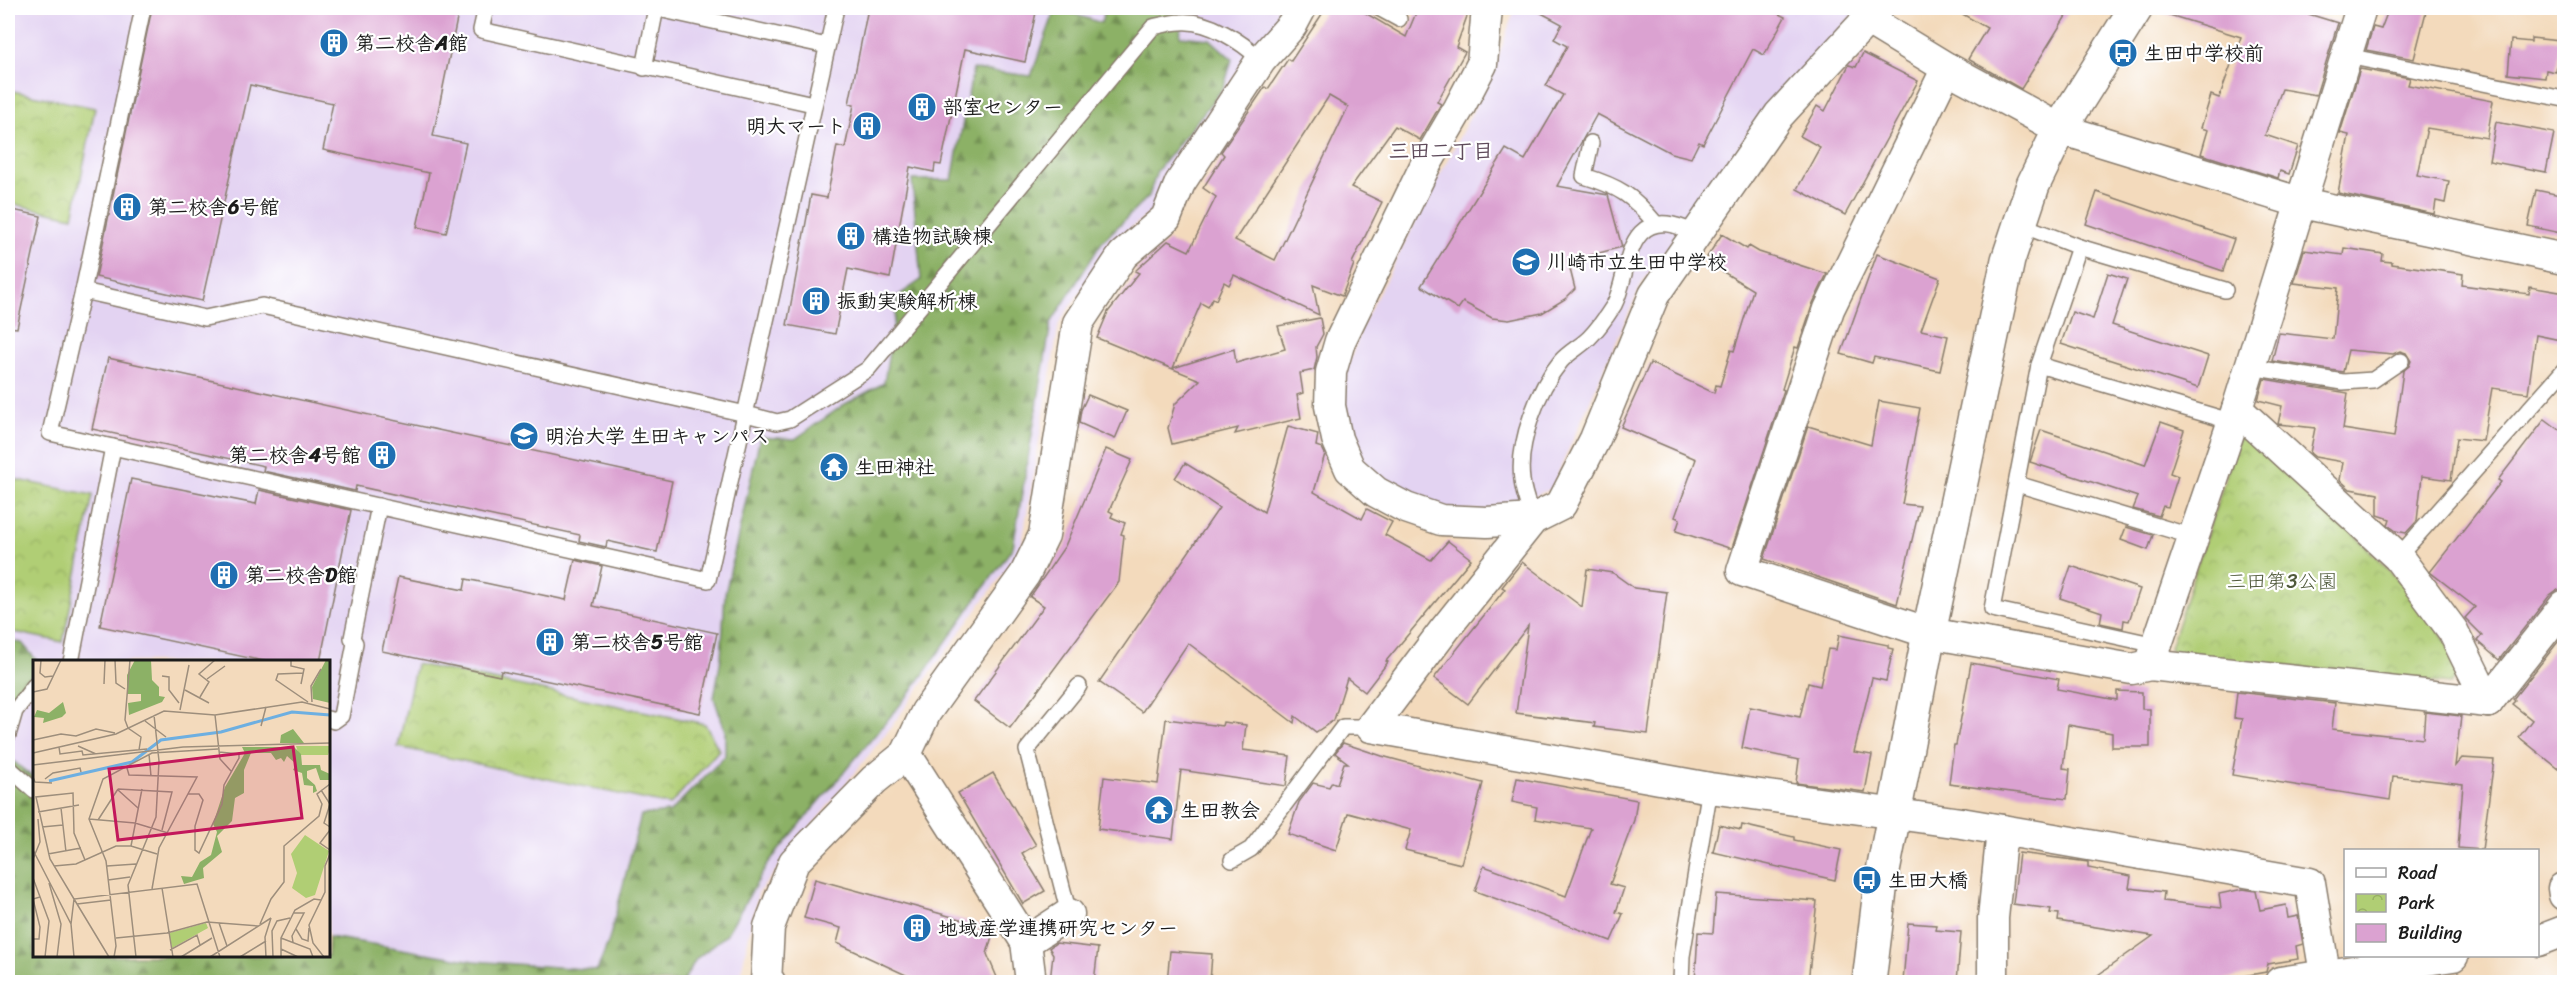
<svg xmlns="http://www.w3.org/2000/svg" width="2572" height="990" font-family="Sriracha,'Klee One',sans-serif">
<style>
.built{fill:#e3d3f2;fill-rule:evenodd}
.forest{fill:url(#forest-firs);stroke:#546641;stroke-width:1.5}
.park{fill:url(#park-crowns);stroke:#667548;stroke-width:1.5}
.building{fill:#dba2d1;fill-rule:evenodd}
.lines{fill:none;stroke-linecap:round;stroke-linejoin:round}
.lane-casing{stroke:#887b6c;stroke-width:18}
.street-casing{stroke:#887b6c;stroke-width:33}
.secondary-casing{stroke:#887b6c;stroke-width:36}
.lane{stroke:#fff;stroke-width:15}
.street{stroke:#fff;stroke-width:30}
.secondary{stroke:#fff;stroke-width:33}
.labels{text-anchor:middle;dominant-baseline:central;stroke-width:4.5;stroke-linejoin:round;paint-order:stroke}
.poi-label{font-size:20px;font-weight:bold;fill:#1c1c1c;stroke:#fff;text-anchor:start}
.park-label{font-size:20px;fill:#505a3b;stroke:#fff}
.neighbourhood-label{font-size:21px;font-weight:bold;fill:#5f4b5b;stroke:#fff}
.inset-river{fill:none;stroke:#6dafe1;stroke-width:3}
.inset-road{fill:none;stroke:#9d8e7c;stroke-width:1.5}
.view{fill:#c2185b;fill-opacity:0.15;stroke:#c2185b;stroke-width:3}
.inset-edge{fill:none;stroke:#1c1c1c;stroke-width:3}
</style>
<defs>
<pattern id="forest-firs" width="22" height="20" patternUnits="userSpaceOnUse" patternTransform="scale(1.5)"><rect width="22" height="20" fill="#8cb166"/><path d="M5 1l3.5 6h-7zM16 11l3.5 6h-7z" fill="#728f53"/></pattern>
<pattern id="park-crowns" width="20" height="18" patternUnits="userSpaceOnUse" patternTransform="scale(1.5)"><rect width="20" height="18" fill="#b0ce74"/><path d="M2 6a3 3 0 1 1 6 0M12 15a3 3 0 1 1 6 0" fill="none" stroke="#97b064"/></pattern>
</defs>
<rect width="100%" height="100%" fill="#fff"/>
<filter id="ink" filterUnits="userSpaceOnUse"><feTurbulence type="fractalNoise" baseFrequency=".0167" numOctaves="2"/><feDisplacementMap in="SourceGraphic" scale="12" xChannelSelector="R" yChannelSelector="G"/><feConvolveMatrix kernelMatrix="1 2 1 2 8 2 1 2 1" color-interpolation-filters="sRGB"/></filter>
<filter id="wash" filterUnits="userSpaceOnUse"><feTurbulence type="fractalNoise" baseFrequency=".008" numOctaves="4" result="noise"/><feDisplacementMap in="SourceGraphic" scale="24" xChannelSelector="R" yChannelSelector="G"/><feGaussianBlur stdDeviation="1.35" result="paint"/><feColorMatrix in="noise" values="0 0 0 0 0 0 0 0 0 0 0 0 0 0 0 0 0 1.4 0 .05"/><feComposite in="paint" operator="in"/></filter>
<g filter="url(#wash)">
<rect width="100%" height="100%" fill="#f3dabc"/>
<g class="built">
<path d="M8,8H1285L1277,24L1239,70L1161,181L1167,185L1158,207L1115,240L1059,323L1021,549L888,731L758,893L739,982H90L8,971ZM34,662H328V956H34Z"/>
<path d="M1515,8H1861L1759,116L1727,165L1642,283L1551,489L1500,510H1451L1417,500L1360,463L1346,409L1344,378L1364,322L1494,70Z"/>
</g>
<g class="forest">
<path d="M1056,8L1101,23L1105,8H1183L1180,36L1210,39L1232,59L1224,87L1157,171L1149,196L1102,242L1051,323L1013,547L910,693L769,862L726,935L696,959L683,982H8V757L34,778V956H328L329,937L474,961L597,970L609,940L641,815L670,812L725,756V731L714,698L721,658L725,594L760,437L795,439L845,404L884,383L898,296L921,280L912,180H952L973,69L1031,76Z"/>
<path d="M8,640L22,643L37,661L34,662V672L8,701Z"/>
</g>
<g class="park">
<path d="M8,90L95,108L73,217L8,203Z"/>
<path d="M2255,433L2423,605L2463,670L2450,684L2177,656L2170,648L2238,439Z"/>
<path d="M8,478L93,495L63,642L8,631Z"/>
<path d="M416,664L705,724L719,750L670,805L398,747Z"/>
</g>
<g id="blocks">
<g class="building">
<path d="M152,8H427L458,14L433,136L466,143L446,233L417,227L429,173L323,150L333,103L250,85L202,301L96,277Z"/>
<path d="M868,8H1037L1025,62L965,49L941,165L935,164L934,172L910,167L890,278L848,269L835,334L787,325L811,195L827,198L837,146L845,148L854,105L849,104Z"/>
<path d="M1326,8H1357L1406,37L1418,8H1470L1456,47L1465,52L1437,102L1441,104L1420,140L1395,126L1351,187L1382,202L1352,263L1354,264L1342,296L1313,285L1319,315L1234,275L1229,285L1224,282L1216,300L1213,298L1208,307L1201,303L1173,368L1234,349L1236,363L1285,349L1278,326L1320,318L1323,334L1316,347L1317,357L1314,370L1300,373L1303,393L1297,395L1301,418L1235,434L1238,428L1172,444L1168,428L1175,404L1200,380L1097,338L1108,312L1139,273L1135,271L1168,241L1189,251L1216,197L1203,188L1224,155L1221,152L1265,87L1268,89L1288,59L1291,61ZM1329,96L1348,107L1275,260L1235,240Z"/>
<path d="M1532,8H1767L1785,17L1764,55L1753,49L1703,144L1699,142L1691,158L1671,153L1597,114L1557,186L1608,195L1622,247L1568,261L1575,289L1565,299L1542,313L1509,320L1492,318L1463,302L1458,309L1421,286L1506,149L1525,160L1563,95L1546,86L1567,46L1554,39L1562,24Z"/>
<path d="M1952,8H2071L2021,89L1968,59L1987,28Z"/>
<path d="M2164,8H2289L2338,23L2316,95L2282,89L2265,135L2298,146L2289,174L2280,171L2278,178L2201,154L2208,130L2201,128L2211,95L2219,98L2241,37L2163,13Z"/>
<path d="M2389,8H2427L2414,59L2366,50L2373,27L2381,29Z"/>
<path d="M2531,38L2560,41L2556,72L2546,70L2545,78L2508,74L2511,40L2531,42Z"/>
<path d="M1863,53L1918,81L1845,215L1797,189L1820,147L1800,136L1817,106L1825,111L1849,65L1856,67Z"/>
<path d="M2360,69L2410,78L2408,85L2493,101L2487,138L2427,128L2417,175L2449,181L2445,203L2436,201L2434,214L2338,193L2349,135L2340,133Z"/>
<path d="M2496,122L2554,133L2546,172L2489,161Z"/>
<path d="M2536,190L2565,196V234L2528,226Z"/>
<path d="M2097,192L2234,239L2223,271L2086,224Z"/>
<path d="M8,209L41,216L17,328L8,327Z"/>
<path d="M1722,234L1747,249L1749,246L1759,252L1827,274L1813,303L1798,348L1795,347L1782,389L1784,390L1732,548H1729L1676,531L1680,519L1675,517L1696,459L1621,427L1650,363L1714,393L1716,385L1720,386L1731,350L1734,351L1753,290L1720,270L1722,267L1707,257Z"/>
<path d="M2344,248L2383,254L2382,261L2392,262V264L2463,274L2462,285L2529,294L2530,287L2565,293V341L2536,335L2528,393L2492,388L2483,441L2457,438L2451,480L2422,476L2417,521L2406,533L2396,531L2388,525L2390,519L2378,515V494L2350,489L2340,480L2343,462L2315,457L2310,453L2315,428L2278,424L2282,406L2258,400L2264,379L2348,393L2343,429L2394,437L2403,371L2409,366L2411,361L2406,353L2400,351L2393,354L2348,350L2343,372L2272,361L2279,333L2333,339L2338,288L2294,283L2304,250L2343,255Z"/>
<path d="M1877,254L1940,278L1921,330L1948,336L1940,371L1874,357L1872,363L1841,354Z"/>
<path d="M2108,273L2127,279L2112,325L2208,356L2198,388L2061,344L2072,312L2093,319Z"/>
<path d="M108,358L672,481L657,552L607,541L606,547L579,541L580,535L356,486L355,491L263,471L264,466L92,429Z"/>
<path d="M1088,395L1127,411L1115,439L1079,423L1081,410Z"/>
<path d="M1879,401L1920,408L1902,504L1920,506L1897,604L1764,559L1808,426L1871,445Z"/>
<path d="M2545,419L2565,434V589L2557,590L2550,595L2499,660L2477,641L2482,635L2465,618L2475,607L2430,572L2501,482L2498,480Z"/>
<path d="M2161,422L2184,430L2170,473L2178,476L2168,507L2163,506L2159,516L2133,509L2138,497L2030,462L2041,430L2145,465Z"/>
<path d="M1288,426L1318,434L1316,446L1322,448L1325,454L1314,492L1362,519L1367,509L1392,522L1385,535L1431,560L1448,541L1471,559L1386,661L1388,662L1365,692L1347,678L1334,720L1316,732L1295,716L1294,723L1188,643L1142,712L1099,682L1219,508L1175,478L1185,463L1264,512Z"/>
<path d="M1106,449L1132,460L1109,511L1113,513L1111,517L1125,523L1121,534L1124,535L1119,582L1010,728L974,701L1044,606L1030,597L1065,546Z"/>
<path d="M131,479L256,504L259,490L351,510L320,662H268L100,626Z"/>
<path d="M2126,527L2153,535L2148,550L2121,540Z"/>
<path d="M575,560L602,566L593,606L717,633L700,713L501,671L500,676L382,651L398,577L464,590L466,579L566,600Z"/>
<path d="M1522,562L1582,607L1587,569L1613,573L1634,588L1667,592L1648,734L1594,727L1595,723L1516,713L1528,626L1468,704L1434,678L1505,589L1502,587Z"/>
<path d="M2071,566L2140,589L2129,621L2124,620L2123,628L2100,623L2102,612L2060,598Z"/>
<path d="M2565,633V774L2519,737L2532,720L2512,704L2515,701L2513,699Z"/>
<path d="M1839,635L1888,645V648L1893,649L1886,681L1872,678L1854,752L1872,755L1865,792L1796,783L1799,760L1742,748L1750,707L1800,717L1808,683L1820,686L1828,649L1836,650Z"/>
<path d="M1971,663L2059,679L2057,689L2117,700V691L2142,692V709H2150V747H2112V733L2068,725L2063,768L2070,769L2067,799L1949,784L1954,745H1956Z"/>
<path d="M2237,692L2335,703L2332,729L2423,739L2425,712L2461,716L2455,766L2462,758L2494,760L2482,850L2458,848L2463,784L2393,776L2390,800L2232,775L2242,719L2234,718Z"/>
<path d="M1166,719L1222,726L1223,722L1246,725L1243,750L1290,756L1286,786L1181,770L1173,839L1098,829L1104,777L1158,784Z"/>
<path d="M1343,743L1382,756L1483,783L1461,864L1405,850L1411,830L1348,813L1336,850L1288,834L1299,802L1313,783L1329,787L1332,782L1337,784L1344,763H1348L1335,753Z"/>
<path d="M993,773L1036,845L1022,853L1045,891L1023,904L958,793Z"/>
<path d="M1517,778L1637,800L1634,820L1610,884L1624,888L1616,912L1623,914L1611,941L1475,891L1484,866L1566,896L1591,828L1535,819L1537,807L1512,802Z"/>
<path d="M1719,825L1741,830L1742,825L1794,837V840L1841,850L1835,880L1713,852Z"/>
<path d="M2019,853L2088,862V868L2131,876L2129,888L2164,892L2163,901L2221,908L2219,894L2243,889L2256,891L2260,910L2286,905L2288,918L2298,916L2303,944L2296,946L2298,959L2268,964L2266,972L2209,982H2088L2153,936L2058,921L2059,914L2050,913L2051,909L2013,904Z"/>
<path d="M815,879L985,926L972,933L992,936L987,954L999,982H921L837,943L841,928L804,918Z"/>
<path d="M1716,894L1817,901L1808,982H1695L1698,932L1713,933Z"/>
<path d="M1908,923L1936,925L1935,930L1961,932L1957,982H1903Z"/>
<path d="M1056,943L1098,948L1094,982H1050L1053,954L1049,948Z"/>
<path d="M1170,951L1212,954L1210,982H1167Z"/>
</g>
</g>
</g>
<g filter="url(#ink)">
<use href="#blocks" fill-opacity="0" stroke="#887b6c" stroke-width="1.5"/>
<g class="lines">
<g class="lane-casing">
<g id="lane">
<path d="M486,8L481,30L813,104"/>
<path d="M654,8L827,46"/>
<path d="M836,8L708,580L50,433L83,291L205,318L262,306L746,414L777,422L790,419L868,369L1153,27C1162,25 1172,22 1181,22C1209,20 1242,42 1261,60"/>
<path d="M1379,8L1399,19"/>
<path d="M2347,56L2564,99"/>
<path d="M644,68L656,8"/>
<path d="M1591,143L1584,176C1620,187 1632,195 1656,224"/>
<path d="M2019,224L2079,247L2039,365L1992,609L2156,645"/>
<path d="M2079,247L2225,290"/>
<path d="M83,291L143,8"/>
<path d="M2039,365L2233,422"/>
<path d="M2250,367L2343,382L2373,380L2401,361"/>
<path d="M2017,484L2194,537"/>
<path d="M1533,519C1529,507 1523,493 1522,480C1517,443 1538,389 1561,361C1569,352 1581,346 1589,338C1598,329 1607,316 1614,305C1625,284 1625,250 1641,233C1657,216 1679,226 1696,233"/>
<path d="M2398,557L2564,370"/>
<path d="M71,662L113,447"/>
<path d="M328,719L334,721L341,716L355,643L352,638L379,506"/>
<path d="M8,735L15,711L34,686"/>
<path d="M8,767L34,790"/>
<path d="M1232,860L1251,849L1343,727H1371"/>
<path d="M1069,914L1027,750L1079,686"/>
<path d="M1681,982L1682,956L1710,788"/>
</g>
</g>
<g class="street-casing">
<g id="street">
<path d="M1487,8L1482,64L1459,108L1425,166L1340,341L1331,372L1330,406L1337,439L1350,469L1376,492L1406,508L1441,520L1487,522L1533,519"/>
<path d="M1878,8L1779,115L1654,295L1595,439L1561,505L1533,519L1445,629L1371,727L1710,788L1961,823L2310,883L2325,974"/>
<path d="M1868,20L1947,68L2060,129L2302,203L2564,259"/>
<path d="M1947,68L1829,309L1742,571L1929,633L2132,669L2150,665L2488,702"/>
<path d="M2237,409L2398,557L2453,631L2488,702"/>
<path d="M2150,665L2237,409L2361,8"/>
<path d="M2488,702L2564,606"/>
<path d="M906,754L1026,942L1031,982"/>
<path d="M2563,888L2564,895"/>
<path d="M2538,941L2564,931"/>
<path d="M1026,942L1069,914"/>
<path d="M770,982H766L769,927L794,862L874,780L906,754L926,712L1025,574L1044,535L1078,323L1123,255L1166,218L1180,183L1261,60L1292,25L1301,8"/>
<path d="M1993,982V918L2002,830"/>
<path d="M2280,982L2453,956"/>
</g>
</g>
<g class="secondary-casing">
<path id="secondary" d="M1869,982L1881,882L1929,633L2008,260L2033,185L2060,129L2136,8"/>
</g>
<use href="#lane" class="lane"/>
<use href="#street" class="street"/>
<use href="#secondary" class="secondary"/>
</g>
</g>
<defs>
<g id="building-disc" transform="scale(1.5)"><circle r="9.5" fill="#1f6fb2" stroke="#fff"/><path d="M-4-6H4V6H1V3H-1V6H-4ZM-2.5-4.3h1.7v1.8h-1.7ZM.8-4.3h1.7v1.8H.8ZM-2.5-1h1.7V.8h-1.7ZM.8-1h1.7V.8H.8Z" fill="#fff"/></g>
<g id="bus-disc" transform="scale(1.5)"><circle r="9.5" fill="#1f6fb2" stroke="#fff"/><path d="M-5-6H5V4H4V6H2V4H-2V6H-4V4H-5ZM-3.5-4V0h7V-4ZM-3.5 1.2v1.5H-2V1.2ZM2 1.2v1.5H3.5V1.2Z" fill="#fff"/></g>
<g id="school-disc" transform="scale(1.5)"><circle r="9.5" fill="#1f6fb2" stroke="#fff"/><path d="M0-5L7-2L0 1L-7-2ZM-4 1L0 2.5L4 1V4Q0 6-4 4Z" fill="#fff"/></g>
<g id="university-disc" transform="scale(1.5)"><circle r="9.5" fill="#1f6fb2" stroke="#fff"/><path d="M0-5L7-2L0 1L-7-2ZM-4 1L0 2.5L4 1V4Q0 6-4 4Z" fill="#fff"/></g>
<g id="temple-disc" transform="scale(1.5)"><circle r="9.5" fill="#1f6fb2" stroke="#fff"/><path d="M0-6L5-2H3V0L6.5 2.5H4V6H1.5V3h-3V6H-4V2.5H-6.5L-3 0V-2H-5Z" fill="#fff"/></g>
</defs>
<g fill-rule="evenodd">
<use href="#building-disc" x="334" y="43"/>
<use href="#bus-disc" x="2123" y="53"/>
<use href="#building-disc" x="922" y="107"/>
<use href="#building-disc" x="867" y="126"/>
<use href="#building-disc" x="127" y="207"/>
<use href="#building-disc" x="851" y="236"/>
<use href="#school-disc" x="1526" y="262"/>
<use href="#building-disc" x="816" y="301"/>
<use href="#university-disc" x="524" y="436"/>
<use href="#building-disc" x="382" y="455"/>
<use href="#temple-disc" x="834" y="467"/>
<use href="#building-disc" x="224" y="575"/>
<use href="#building-disc" x="550" y="642"/>
<use href="#temple-disc" x="1159" y="810"/>
<use href="#bus-disc" x="1867" y="880"/>
<use href="#building-disc" x="917" y="928"/>
</g>
<g class="labels">
<g class="poi-label">
<text x="355" y="43">第二校舎A館</text>
<text x="2144" y="53">生田中学校前</text>
<text x="943" y="107">部室センター</text>
<text x="846" y="126" text-anchor="end">明大マート</text>
<text x="148" y="207">第二校舎6号館</text>
<text x="872" y="236">構造物試験棟</text>
<text x="1547" y="262">川崎市立生田中学校</text>
<text x="837" y="301">振動実験解析棟</text>
<text x="545" y="436">明治大学 生田キャンパス</text>
<text x="361" y="455" text-anchor="end">第二校舎4号館</text>
<text x="855" y="467">生田神社</text>
<text x="245" y="575">第二校舎D館</text>
<text x="571" y="642">第二校舎5号館</text>
<text x="1180" y="810">生田教会</text>
<text x="1888" y="880">生田大橋</text>
<text x="938" y="928">地域産学連携研究センター</text>
</g>
<g class="park-label">
<text x="2282" y="581">三田第3公園</text>
</g>
<g class="neighbourhood-label">
<text x="1441" y="151">三田二丁目</text>
</g>
</g>
<g transform="translate(33 660)">
<rect width="297" height="297" fill="#f3dabc"/>
<path d="M263,86H297V89L295,95H266Z" fill="#b0ce74"/>
<path d="M102,0H118L119,20L126,27V36L132,37L129,42L96,55L95,43L108,41V34H94V15ZM293,0H297V43L280,39L279,27ZM30,42L33,53L29,57L10,63L11,58L1,57L4,50L16,53ZM260,69L271,83H247L248,75ZM209,87H261L268,94L269,105H287L288,110L297,114V120H287L283,108L274,111V118L282,125L284,131L280,133V126L271,125L269,113L260,110L263,104L254,96L251,102L248,98L243,100L238,93H218L211,110V133L202,138L199,161L184,176L189,192L170,208L171,218L151,224L148,216L159,217L167,202L178,195L184,172L180,164L192,127L212,93Z" fill="#8cb166"/>
<path d="M272,175L296,191L282,235L273,238L259,228L264,213L258,194ZM173,263L175,268L139,288L136,273Z" fill="#b0ce74"/>
<path class="inset-river" d="M16,121L99,102L128,80L188,72L259,52L297,55"/>
<path class="inset-road" d="M8,0L7,13L12,17L20,16M82,0L83,23L92,29M97,0L92,60L95,68L108,77L106,90M258,0V6L271,9L268,24M270,13L245,14L243,20L275,42M129,16L136,17V30L146,43M174,19L192,6M71,24L72,0M152,30L176,43M0,32L14,29L28,0M167,37L176,22L166,14L182,0M279,42L278,26L288,9M147,50L156,5M182,55L187,99L198,111M112,61L133,77M228,66L233,47M0,80L28,74L43,76L63,69L82,73M45,86L63,94M26,87L27,94L49,91L50,95L114,89M0,93L83,74L131,51L182,55L269,42L297,49M116,94L118,116M0,105L150,87L297,83M94,108L96,115L164,117L126,188L119,229M0,117L2,122L19,123M12,119L20,113L47,108L48,112M85,129L139,132L129,170M85,130L105,148M288,130L297,144L291,163L297,167M155,134H166L170,140L162,166V190L166,193L189,144L191,125L206,98V94L186,92M28,148L33,192M5,152L46,145M56,159L102,163L135,173M65,160L85,129M9,167L30,165M297,170L287,183L297,190M98,186L109,129M0,190L38,264L41,297M15,194L48,188M0,199L7,182L5,159M21,206L43,204L83,186H98L124,194M74,206L103,204M0,218L16,261L12,297M75,220L97,217M16,223L28,264L24,297M129,228L140,297M44,244L78,240M186,263L194,286M38,264L41,239L17,199L3,137L40,133L41,173L52,200M227,264L238,239L251,222V186L286,156L289,144L284,134L297,124M263,269L269,279L275,281L276,268M83,278L134,273L174,262L225,266M248,278L277,289L280,297M0,279H6L7,267L0,239L7,237M260,282L259,276L271,253H260M248,289L265,297M137,290L164,275L167,285M76,297L41,239L164,224L187,297M81,297L83,286L73,201L56,159L70,119L119,93L185,89M103,297L95,225L123,157L126,101L121,55M148,297L179,278M177,297L238,258M207,297L233,281M233,297L232,277L238,258M240,297L239,271L244,261L257,258M248,297V278L262,250L281,239L288,240M291,297L280,283L276,265L292,232V206L297,194"/>
<path class="view" d="M260,87L269,158L85,180L76,109Z"/>
<rect width="297" height="297" class="inset-edge"/>
</g>
<rect width="2572" height="990" fill="none" stroke="#fff" stroke-width="30"/>
<rect x="2344" y="849" width="195" height="108" fill="#ffffff" stroke="#a4a4a4" stroke-width="1.5"/>
<rect x="2356" y="868" width="30" height="9" fill="#ffffff" stroke="#a4a4a4" stroke-width="1.5"/>
<text x="2398" y="879" font-size="18" fill="#1c1c1c">Road</text>
<rect x="2356" y="894" width="30" height="18" fill="url(#park-crowns)" stroke="#a4a4a4" stroke-width="1.5"/>
<text x="2398" y="909" font-size="18" fill="#1c1c1c">Park</text>
<rect x="2356" y="924" width="30" height="18" fill="#dba2d1" stroke="#a4a4a4" stroke-width="1.5"/>
<text x="2398" y="939" font-size="18" fill="#1c1c1c">Building</text>
</svg>
